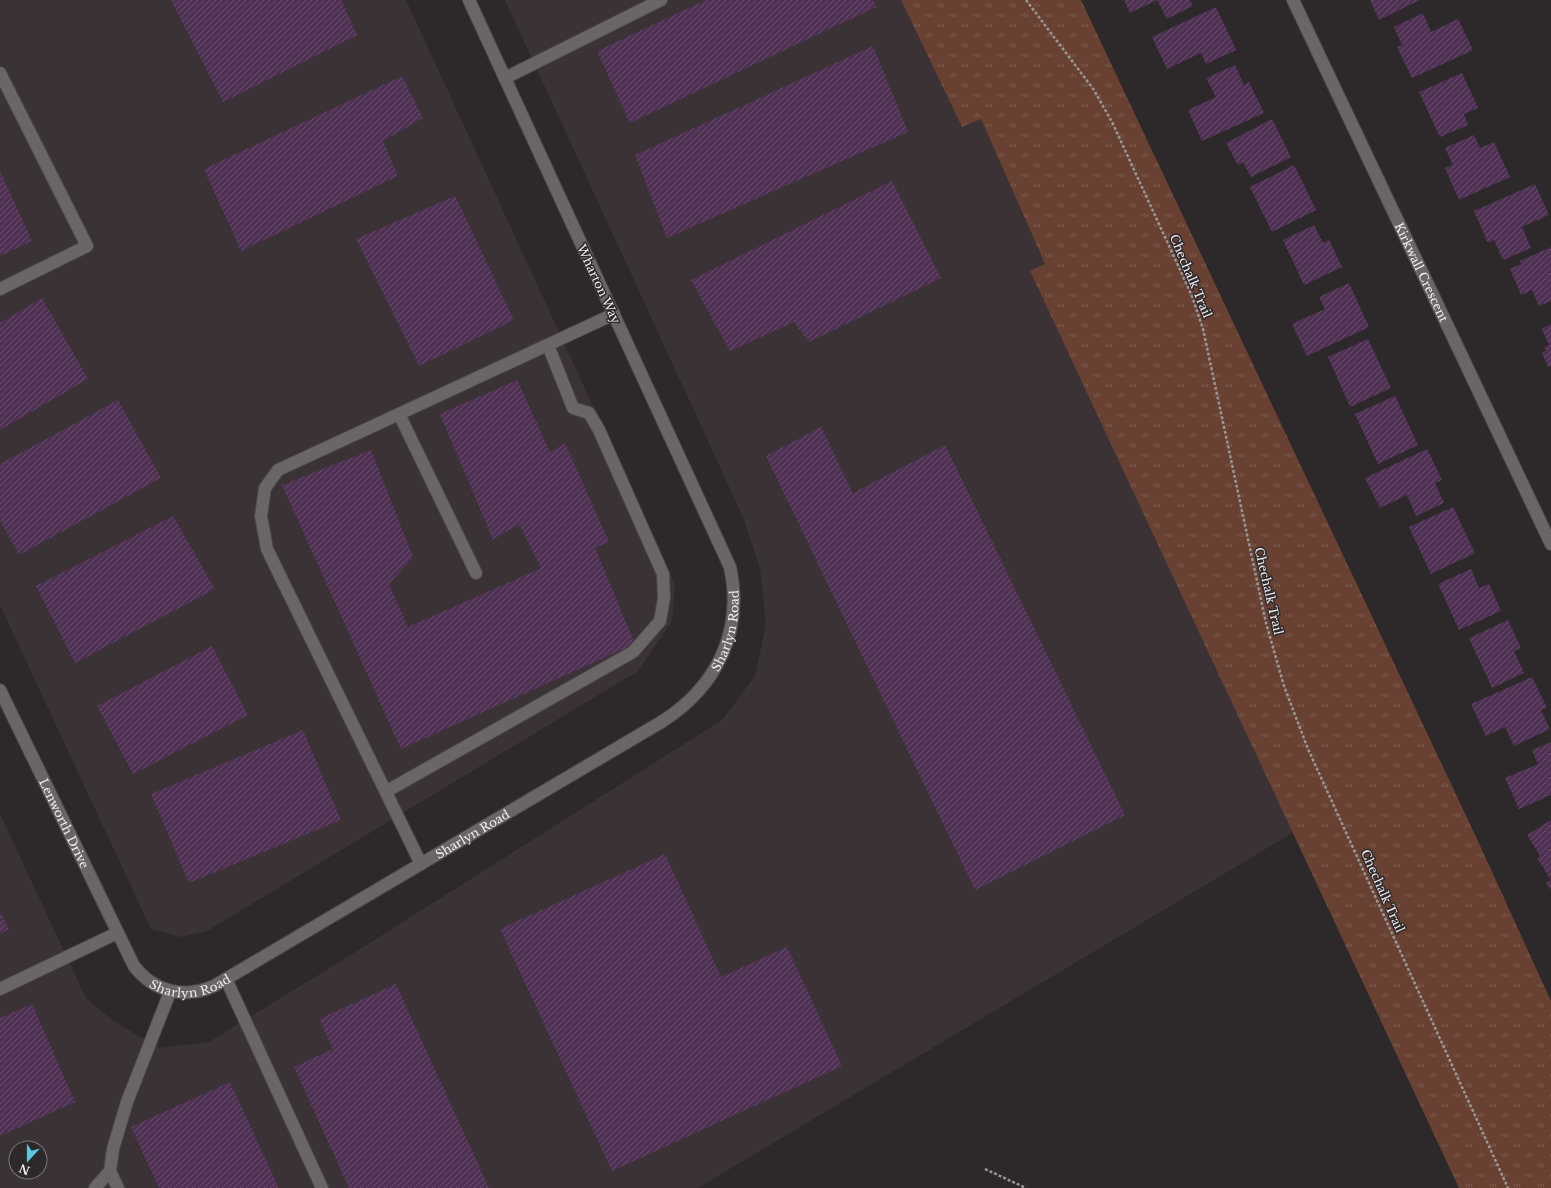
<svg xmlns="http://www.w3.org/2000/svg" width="1551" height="1188" font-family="'Libre Baskerville',serif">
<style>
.built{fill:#3b3236;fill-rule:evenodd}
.grass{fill:url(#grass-tufts)}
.building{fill:url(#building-hatch)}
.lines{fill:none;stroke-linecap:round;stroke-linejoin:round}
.minor-casing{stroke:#4a4748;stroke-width:14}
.path{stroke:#999697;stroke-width:2.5;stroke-dasharray:3 2;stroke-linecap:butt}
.minor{stroke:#6a6668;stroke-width:12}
.labels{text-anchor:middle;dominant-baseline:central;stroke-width:3;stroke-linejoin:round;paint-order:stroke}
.street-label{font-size:12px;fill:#f2eff0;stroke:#2d292b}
</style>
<defs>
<pattern id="grass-tufts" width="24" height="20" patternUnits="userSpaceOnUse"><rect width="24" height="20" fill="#684132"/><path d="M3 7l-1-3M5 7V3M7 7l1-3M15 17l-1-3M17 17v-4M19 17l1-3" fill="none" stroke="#7e5d50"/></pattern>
<pattern id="building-hatch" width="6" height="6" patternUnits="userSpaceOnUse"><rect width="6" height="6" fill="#4f3154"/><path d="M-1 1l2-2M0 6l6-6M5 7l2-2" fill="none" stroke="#694f6d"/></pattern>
</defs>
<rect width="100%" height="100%" fill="#2d292b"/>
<g class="built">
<path d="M0,0H406L675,584L672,621L638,671L207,931L181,937L151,929L0,605Z"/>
<path d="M505,0H901L962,127L981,119L1045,264L1030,271L1294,832L698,1188H0V814L86,998L112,1020L159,1048L209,1042L338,963L722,720L755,676L766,625L760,568L743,517ZM16,1148H40V1172H16Z"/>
</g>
<path class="grass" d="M901,0H1081L1477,839L1551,1001V1188H1459L1030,271L1045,264L981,119L962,127Z"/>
<g class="building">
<path d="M171,0H341L357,35L223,102Z"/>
<path d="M706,0H873L876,7L630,123L597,51Z"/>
<path d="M1124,0H1190L1193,6L1167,19L1157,0L1130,13Z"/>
<path d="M1370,0H1420L1379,20Z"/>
<path d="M1216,7L1236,50L1206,64L1201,53L1167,69L1152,37Z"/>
<path d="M1423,13L1431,32L1458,19L1473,50L1412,78L1397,47L1402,45L1394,27Z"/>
<path d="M873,46L908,132L667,238L635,155Z"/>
<path d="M1235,65L1244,85L1249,82L1264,113L1202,141L1188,110L1216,97L1206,78Z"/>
<path d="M1462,73L1478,108L1464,114L1468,125L1440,137L1419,92Z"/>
<path d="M402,76L423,118L383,141L398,176L241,251L204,169Z"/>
<path d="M1272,119L1291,157L1251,177L1243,162L1238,165L1226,143Z"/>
<path d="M1474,135L1480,148L1494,142L1510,177L1459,200L1445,168L1453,165L1445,148Z"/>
<path d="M1294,165L1316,210L1272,232L1250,187Z"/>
<path d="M0,171L32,241L0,256Z"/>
<path d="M892,181L941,278L809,342L794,322L730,351L691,280Z"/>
<path d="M1535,184L1549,215L1522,227L1531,248L1503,260L1494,240L1488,243L1474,211Z"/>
<path d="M455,196L514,320L419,366L356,239Z"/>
<path d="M1314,225L1323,243L1329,240L1342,267L1304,285L1283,240Z"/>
<path d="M1551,247V301L1539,306L1532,290L1521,295L1510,269L1521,264L1520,261Z"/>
<path d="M1349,283L1369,327L1307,356L1292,324L1325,309L1319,297Z"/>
<path d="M42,298L88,379L0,430V323Z"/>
<path d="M1551,324V366L1548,367L1542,353L1546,351L1544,347L1549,345L1542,329Z"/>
<path d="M1368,339L1391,388L1350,407L1328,357Z"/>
<path d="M517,380L550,452L565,443L609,542L595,548L635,644L401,749L282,485L371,450L413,557L389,584L408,627L541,568L519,524L493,540L440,414Z"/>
<path d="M1395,396L1418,445L1378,464L1355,414Z"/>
<path d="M118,400L161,478L19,555L0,520V464Z"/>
<path d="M821,427L853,493L945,445L1125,815L975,890L766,456Z"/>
<path d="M1427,449L1442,480L1435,483L1444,503L1416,516L1407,495L1380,508L1365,478Z"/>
<path d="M1453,507L1475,553L1431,574L1409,527Z"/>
<path d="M173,516L215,589L75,663L36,586Z"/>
<path d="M1471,569L1479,588L1489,584L1501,611L1459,630L1438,584Z"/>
<path d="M1508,620L1521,648L1514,651L1524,673L1492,688L1469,638Z"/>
<path d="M212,646L248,715L133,774L97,706Z"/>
<path d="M1532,677L1547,708L1541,710L1550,729L1514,746L1505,727L1486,736L1471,704Z"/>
<path d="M303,730L341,820L189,883L151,794Z"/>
<path d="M1551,742V795L1519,809L1505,778L1538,764L1532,750Z"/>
<path d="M1551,820V890L1546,883L1551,880L1537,858L1540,856L1527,835Z"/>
<path d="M665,854L721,977L787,947L842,1066L612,1171L500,929Z"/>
<path d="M0,912L9,929L0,934Z"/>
<path d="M396,984L410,1015L489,1188H349L294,1067L333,1049L319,1019Z"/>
<path d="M32,1004L75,1102L0,1136V1018Z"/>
<path d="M230,1082L279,1188H159L131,1127Z"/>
</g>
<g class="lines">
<g class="minor-casing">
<g id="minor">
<path id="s1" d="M1293,0L1551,544"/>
<path d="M0,73L87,246L0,289"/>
<path d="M505,78L661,0"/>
<path d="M399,414L614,314"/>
<path id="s2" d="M0,690L134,966C154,992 184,999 214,986L663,721C717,686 744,631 730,567L469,0"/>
<path d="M387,791L633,652L660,621L664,598L663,574L599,430L589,413L573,408L548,345"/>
<path d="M421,864L267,549L261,516L265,488L278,470L399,414L476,573"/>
<path d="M226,979L322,1188"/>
<path d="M0,989L117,933"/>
<path d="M95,1188L110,1171"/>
<path d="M118,1188L110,1171L113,1149L127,1102L170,992"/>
</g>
</g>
<g class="path">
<path d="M1026,0L1094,90L1113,124L1192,296L1203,329L1266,623L1284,686L1308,749L1508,1188"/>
<path d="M985,1169L1026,1188"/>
</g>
<use href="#minor" class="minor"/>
</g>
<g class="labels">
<g class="street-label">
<text stroke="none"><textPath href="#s1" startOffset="301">Kirkwall Crescent</textPath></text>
<text transform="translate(1191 276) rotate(67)">Chechalk Trail</text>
<text transform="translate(599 284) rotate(65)">Wharton Way</text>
<text transform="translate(1269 591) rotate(77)">Chechalk Trail</text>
<text stroke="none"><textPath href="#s2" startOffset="1032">Sharlyn Road</textPath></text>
<text stroke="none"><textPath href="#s2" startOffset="148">Lenworth Drive</textPath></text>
<text stroke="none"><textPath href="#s2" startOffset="696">Sharlyn Road</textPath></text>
<text transform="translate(1383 891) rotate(66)">Chechalk Trail</text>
<text stroke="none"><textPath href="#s2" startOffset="372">Sharlyn Road</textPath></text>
</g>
</g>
<g transform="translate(28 1160) rotate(201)"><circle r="19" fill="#2d292b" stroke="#7c787a"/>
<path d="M0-3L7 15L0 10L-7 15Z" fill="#56c9e0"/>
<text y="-6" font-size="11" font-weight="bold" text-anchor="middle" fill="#f2eff0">N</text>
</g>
</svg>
